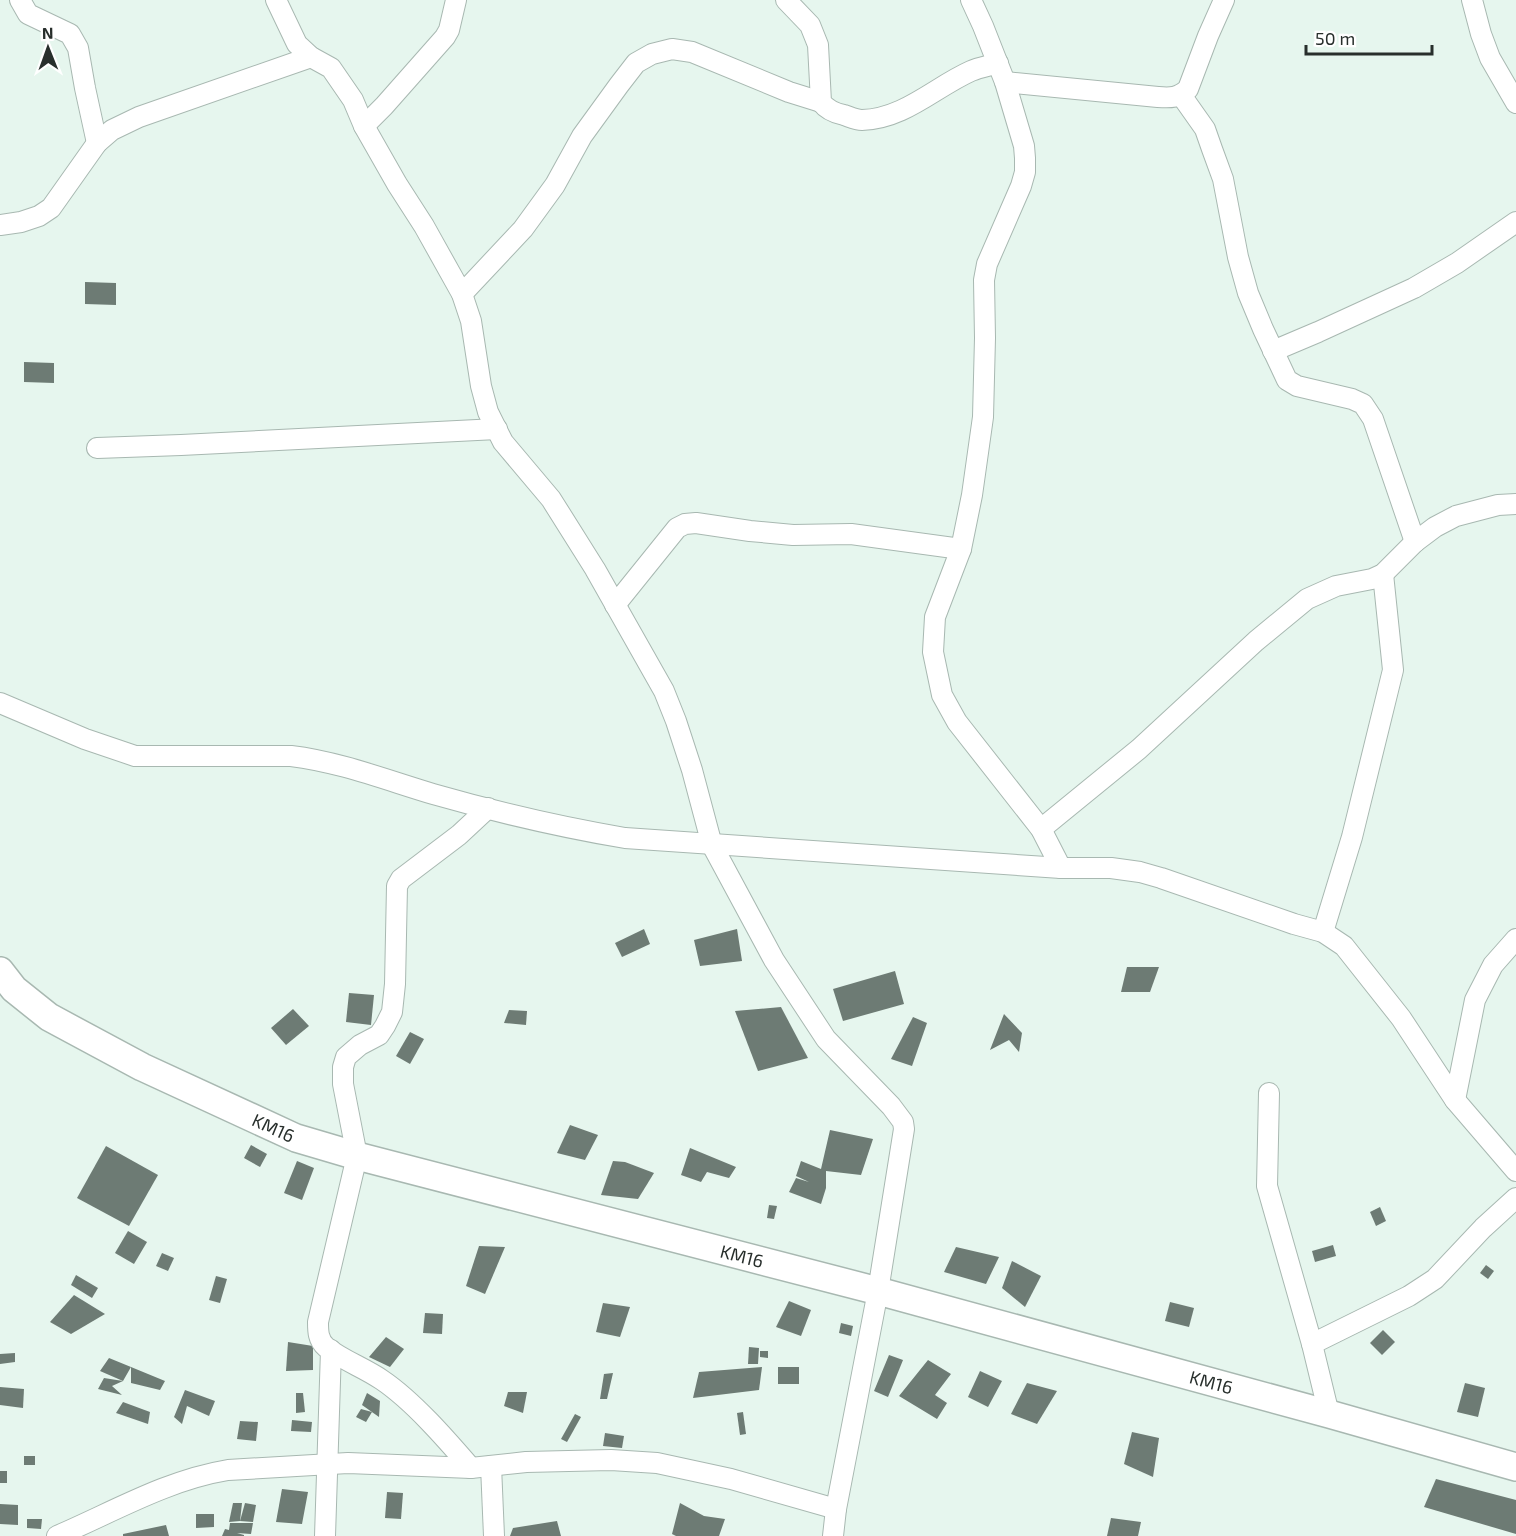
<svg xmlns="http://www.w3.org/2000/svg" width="1516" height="1536" font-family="'Exo 2',sans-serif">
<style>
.building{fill:#6d7b74}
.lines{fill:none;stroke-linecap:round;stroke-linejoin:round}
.street-casing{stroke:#a8b8b1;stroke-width:22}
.secondary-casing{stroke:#a8b8b1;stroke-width:30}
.street{stroke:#fff;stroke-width:20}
.secondary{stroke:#fff;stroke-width:27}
.labels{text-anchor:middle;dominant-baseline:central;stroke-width:5;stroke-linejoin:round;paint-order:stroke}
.street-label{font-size:18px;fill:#282f2c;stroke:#fff}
</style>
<rect width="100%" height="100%" fill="#e6f6ee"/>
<g class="building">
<path d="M85,282L116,283V305L85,304Z"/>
<path d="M24,362L54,363V383L24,382Z"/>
<path d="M644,929L650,944L622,957L615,943Z"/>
<path d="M737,929L742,961L700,966L694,940Z"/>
<path d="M1127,967H1159L1150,992H1121Z"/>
<path d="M895,971L904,1004L843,1021L833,989Z"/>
<path d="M349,993L374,995L371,1025L346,1022Z"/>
<path d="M781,1007L808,1058L758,1071L735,1011Z"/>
<path d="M293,1009L309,1026L286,1045L271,1028Z"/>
<path d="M509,1010L527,1011L526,1025L504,1023Z"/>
<path d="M1004,1014L1022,1033L1019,1052L1009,1040L990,1050Z"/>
<path d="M913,1017L927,1023L912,1066L891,1059Z"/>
<path d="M410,1032L424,1039L410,1064L396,1056Z"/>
<path d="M570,1125L598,1135L585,1160L557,1153Z"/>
<path d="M830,1130L873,1139L861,1175L826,1171V1188L821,1204L789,1192L796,1178L809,1182L796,1176L801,1161L821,1169Z"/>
<path d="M251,1145L267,1154L260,1167L244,1158Z"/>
<path d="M106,1146L158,1175L129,1226L77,1198Z"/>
<path d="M690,1148L736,1167L729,1178L707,1172L701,1182L681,1175Z"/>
<path d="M297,1161L314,1168L302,1200L284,1193Z"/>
<path d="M613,1161L625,1162L654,1173L638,1199L601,1195Z"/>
<path d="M769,1205L777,1206L774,1219L767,1218Z"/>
<path d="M1380,1207L1386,1221L1376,1226L1370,1212Z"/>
<path d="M128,1231L147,1242L134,1264L115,1253Z"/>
<path d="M1333,1245L1336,1256L1315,1262L1312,1251Z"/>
<path d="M479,1246L505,1247L485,1294L466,1286Z"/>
<path d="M956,1247L999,1257L986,1284L944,1272Z"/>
<path d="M162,1253L174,1258L168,1271L156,1266Z"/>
<path d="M1012,1261L1041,1276L1025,1307L1002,1288Z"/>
<path d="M1486,1265L1494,1271L1488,1279L1480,1273Z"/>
<path d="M76,1275L98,1288L92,1298L71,1285Z"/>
<path d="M216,1276L227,1279L220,1303L209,1300Z"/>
<path d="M74,1295L105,1314L71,1334L50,1322Z"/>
<path d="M789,1301L811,1310L801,1336L776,1327Z"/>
<path d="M1170,1302L1194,1308L1189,1327L1165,1321Z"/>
<path d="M603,1303L630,1307L620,1337L596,1332Z"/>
<path d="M425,1313L443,1314L442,1334L423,1333Z"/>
<path d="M841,1323L853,1326L851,1336L839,1333Z"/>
<path d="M1383,1330L1395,1342L1382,1355L1370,1343Z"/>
<path d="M386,1337L404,1349L390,1367L369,1357Z"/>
<path d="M288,1342L313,1346V1370L286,1371Z"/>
<path d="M749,1347L759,1348L758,1364H748Z"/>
<path d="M760,1351H768V1358L760,1357Z"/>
<path d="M15,1353V1362L0,1364V1354Z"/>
<path d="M889,1355L903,1360L888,1397L874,1391Z"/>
<path d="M109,1358L131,1367L165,1381L160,1390L131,1383V1367L123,1381L100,1371Z"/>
<path d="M928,1360L951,1374L935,1395L947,1403L937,1419L899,1396Z"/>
<path d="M762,1367L759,1390L693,1398L699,1372Z"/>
<rect x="778" y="1367" width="21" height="17"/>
<path d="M980,1371L1002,1381L988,1407L968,1397Z"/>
<path d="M613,1373L607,1399H600L604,1374Z"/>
<path d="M104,1378L123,1381L112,1386L122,1395L98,1389Z"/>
<path d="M1027,1383L1057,1391L1037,1424L1011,1414Z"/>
<path d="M1465,1383L1485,1388L1478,1417L1457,1412Z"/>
<path d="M0,1387L24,1389L23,1408L0,1405Z"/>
<path d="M185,1390L215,1401L209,1416L187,1406L182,1424L174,1417Z"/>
<path d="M508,1392H527L523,1413L504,1406Z"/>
<path d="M296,1393H303L305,1412L296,1413Z"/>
<path d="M367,1393L380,1401L379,1417L362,1405Z"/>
<path d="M123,1402L150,1412L148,1424L116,1413Z"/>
<path d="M361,1409L372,1412L366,1422L356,1417Z"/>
<path d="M743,1412L746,1434L740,1435L737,1413Z"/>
<path d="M575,1414L581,1417L567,1442L561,1439Z"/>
<path d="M292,1420L312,1422L311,1432L291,1431Z"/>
<path d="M240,1421L258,1422L256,1441L237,1439Z"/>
<path d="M1132,1432L1159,1438L1153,1477L1124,1464Z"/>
<path d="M605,1433L624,1436L622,1448L603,1446Z"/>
<rect x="24" y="1456" width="11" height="9"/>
<rect x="0" y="1471" width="7" height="12"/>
<path d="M1436,1479L1516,1500V1534L1424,1507Z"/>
<path d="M282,1489L308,1492L302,1524L276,1522Z"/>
<path d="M387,1492L403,1493L401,1519L385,1518Z"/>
<path d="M233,1503H242L240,1521L229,1522Z"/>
<path d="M245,1503L256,1505L253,1522L240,1521Z"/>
<path d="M680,1503L704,1516L725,1519L719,1536H676L672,1534Z"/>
<path d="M0,1504L18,1505V1525L0,1524Z"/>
<path d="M196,1514H214V1527L196,1528Z"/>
<path d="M1111,1518L1141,1522L1138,1536H1107Z"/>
<path d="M27,1519H42L41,1529L27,1528Z"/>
<path d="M557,1521L561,1536H510L513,1528Z"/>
<path d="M230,1523H253L251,1534L237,1533L244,1535V1536H222L225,1529L229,1530Z"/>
<path d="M166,1525L169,1536H123V1534Z"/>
</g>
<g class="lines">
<g class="street-casing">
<g id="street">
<path d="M20,0L28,14L70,34L78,48L85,88L97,143"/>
<path d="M276,0L297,44L311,57L331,68L353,100L364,126L397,184L424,226L462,294L471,321L481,386L488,412L503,442L551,499L595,569L664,691L676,721L692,770L712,845L774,960L826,1039L891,1106L903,1122L904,1129L878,1291L836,1509L833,1536"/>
<path d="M786,0L810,25L818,45L821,102C827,110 834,113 844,115C850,117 856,120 862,120C904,119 935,87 971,71C980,67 989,66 998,63"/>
<path d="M971,0L983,26L1005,82L1024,146L1025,158V172L1021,186L987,264L984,280L985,338L983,417L972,495L961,549L935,617L933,652L942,695L957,722L1041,829L1061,868"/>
<path d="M1472,0L1481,34L1490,58L1516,103"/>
<path d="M1005,82L1158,97C1171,98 1178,98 1188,89L1208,36L1224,0"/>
<path d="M1181,95L1205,129L1212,149L1223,179L1238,257L1248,293L1263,329L1287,380L1297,386L1352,399L1363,404L1373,419L1415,542"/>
<path d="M364,126L384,106L445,37L449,30L456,0"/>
<path d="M0,225L21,222L39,216L51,208L97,143L112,130L139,117L311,57"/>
<path d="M462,294L523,229L555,185L582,136L619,85L636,63L652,54L672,49L692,52L789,92L821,102"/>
<path d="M1273,351L1318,332L1414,288L1457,263L1516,222"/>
<path d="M97,448L181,445L497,429"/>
<path d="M615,605L677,528L685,524L696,523L750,531L793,535L851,534L961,549"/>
<path d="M0,703L85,739L135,756H291C340,762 386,780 433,794C496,812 560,827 625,838L1061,868H1111L1140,872L1161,878L1294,924L1323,932L1344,946L1401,1018L1455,1100L1516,1171"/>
<path d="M1041,829L1139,749L1256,641L1307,599L1336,586L1372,579L1383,574L1415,542L1435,527L1456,516L1498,505L1516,504"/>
<path d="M1323,932L1352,837L1393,670L1383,574"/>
<path d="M1269,1093L1267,1186L1312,1344"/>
<path d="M1455,1100L1475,1000L1493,965L1516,939"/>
<path d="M1329,1414L1312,1344L1409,1296L1435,1279L1483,1228L1516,1198"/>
<path d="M491,1466L494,1536"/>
<path d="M471,1468C446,1439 413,1401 382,1380C365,1368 342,1360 326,1347C318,1340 318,1331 318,1322L357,1156L343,1084V1067L346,1057L360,1045L379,1035L385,1026L392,1012L395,984L397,886L401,879L459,835L488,808"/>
<path d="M57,1536C113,1512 167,1480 228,1470L348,1463L471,1468L526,1462L611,1460L657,1463L731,1479L836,1509"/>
<path d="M325,1536L331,1350"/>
</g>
</g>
<g class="secondary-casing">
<g id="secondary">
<path id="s1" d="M0,971L14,989L49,1017L142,1067L296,1138L357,1156L878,1291L1329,1414L1516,1467"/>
</g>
</g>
<use href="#street" class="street"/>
<use href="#secondary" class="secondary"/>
</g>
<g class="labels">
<g class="street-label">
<text stroke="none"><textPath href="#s1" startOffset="318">KM16</textPath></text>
<text stroke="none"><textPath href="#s1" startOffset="804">KM16</textPath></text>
<text stroke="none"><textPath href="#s1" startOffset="1290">KM16</textPath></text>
</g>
</g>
<g transform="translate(48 48) rotate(359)" stroke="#ffffff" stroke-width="4.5" paint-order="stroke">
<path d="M0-4.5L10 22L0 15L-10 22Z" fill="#282f2c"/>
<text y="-9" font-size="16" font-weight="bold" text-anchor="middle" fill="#282f2c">N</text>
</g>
<path d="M1306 45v9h126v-9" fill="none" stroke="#282f2c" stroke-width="3"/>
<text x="1315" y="45" font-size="18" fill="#282f2c" stroke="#ffffff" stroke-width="4.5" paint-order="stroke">50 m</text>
</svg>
